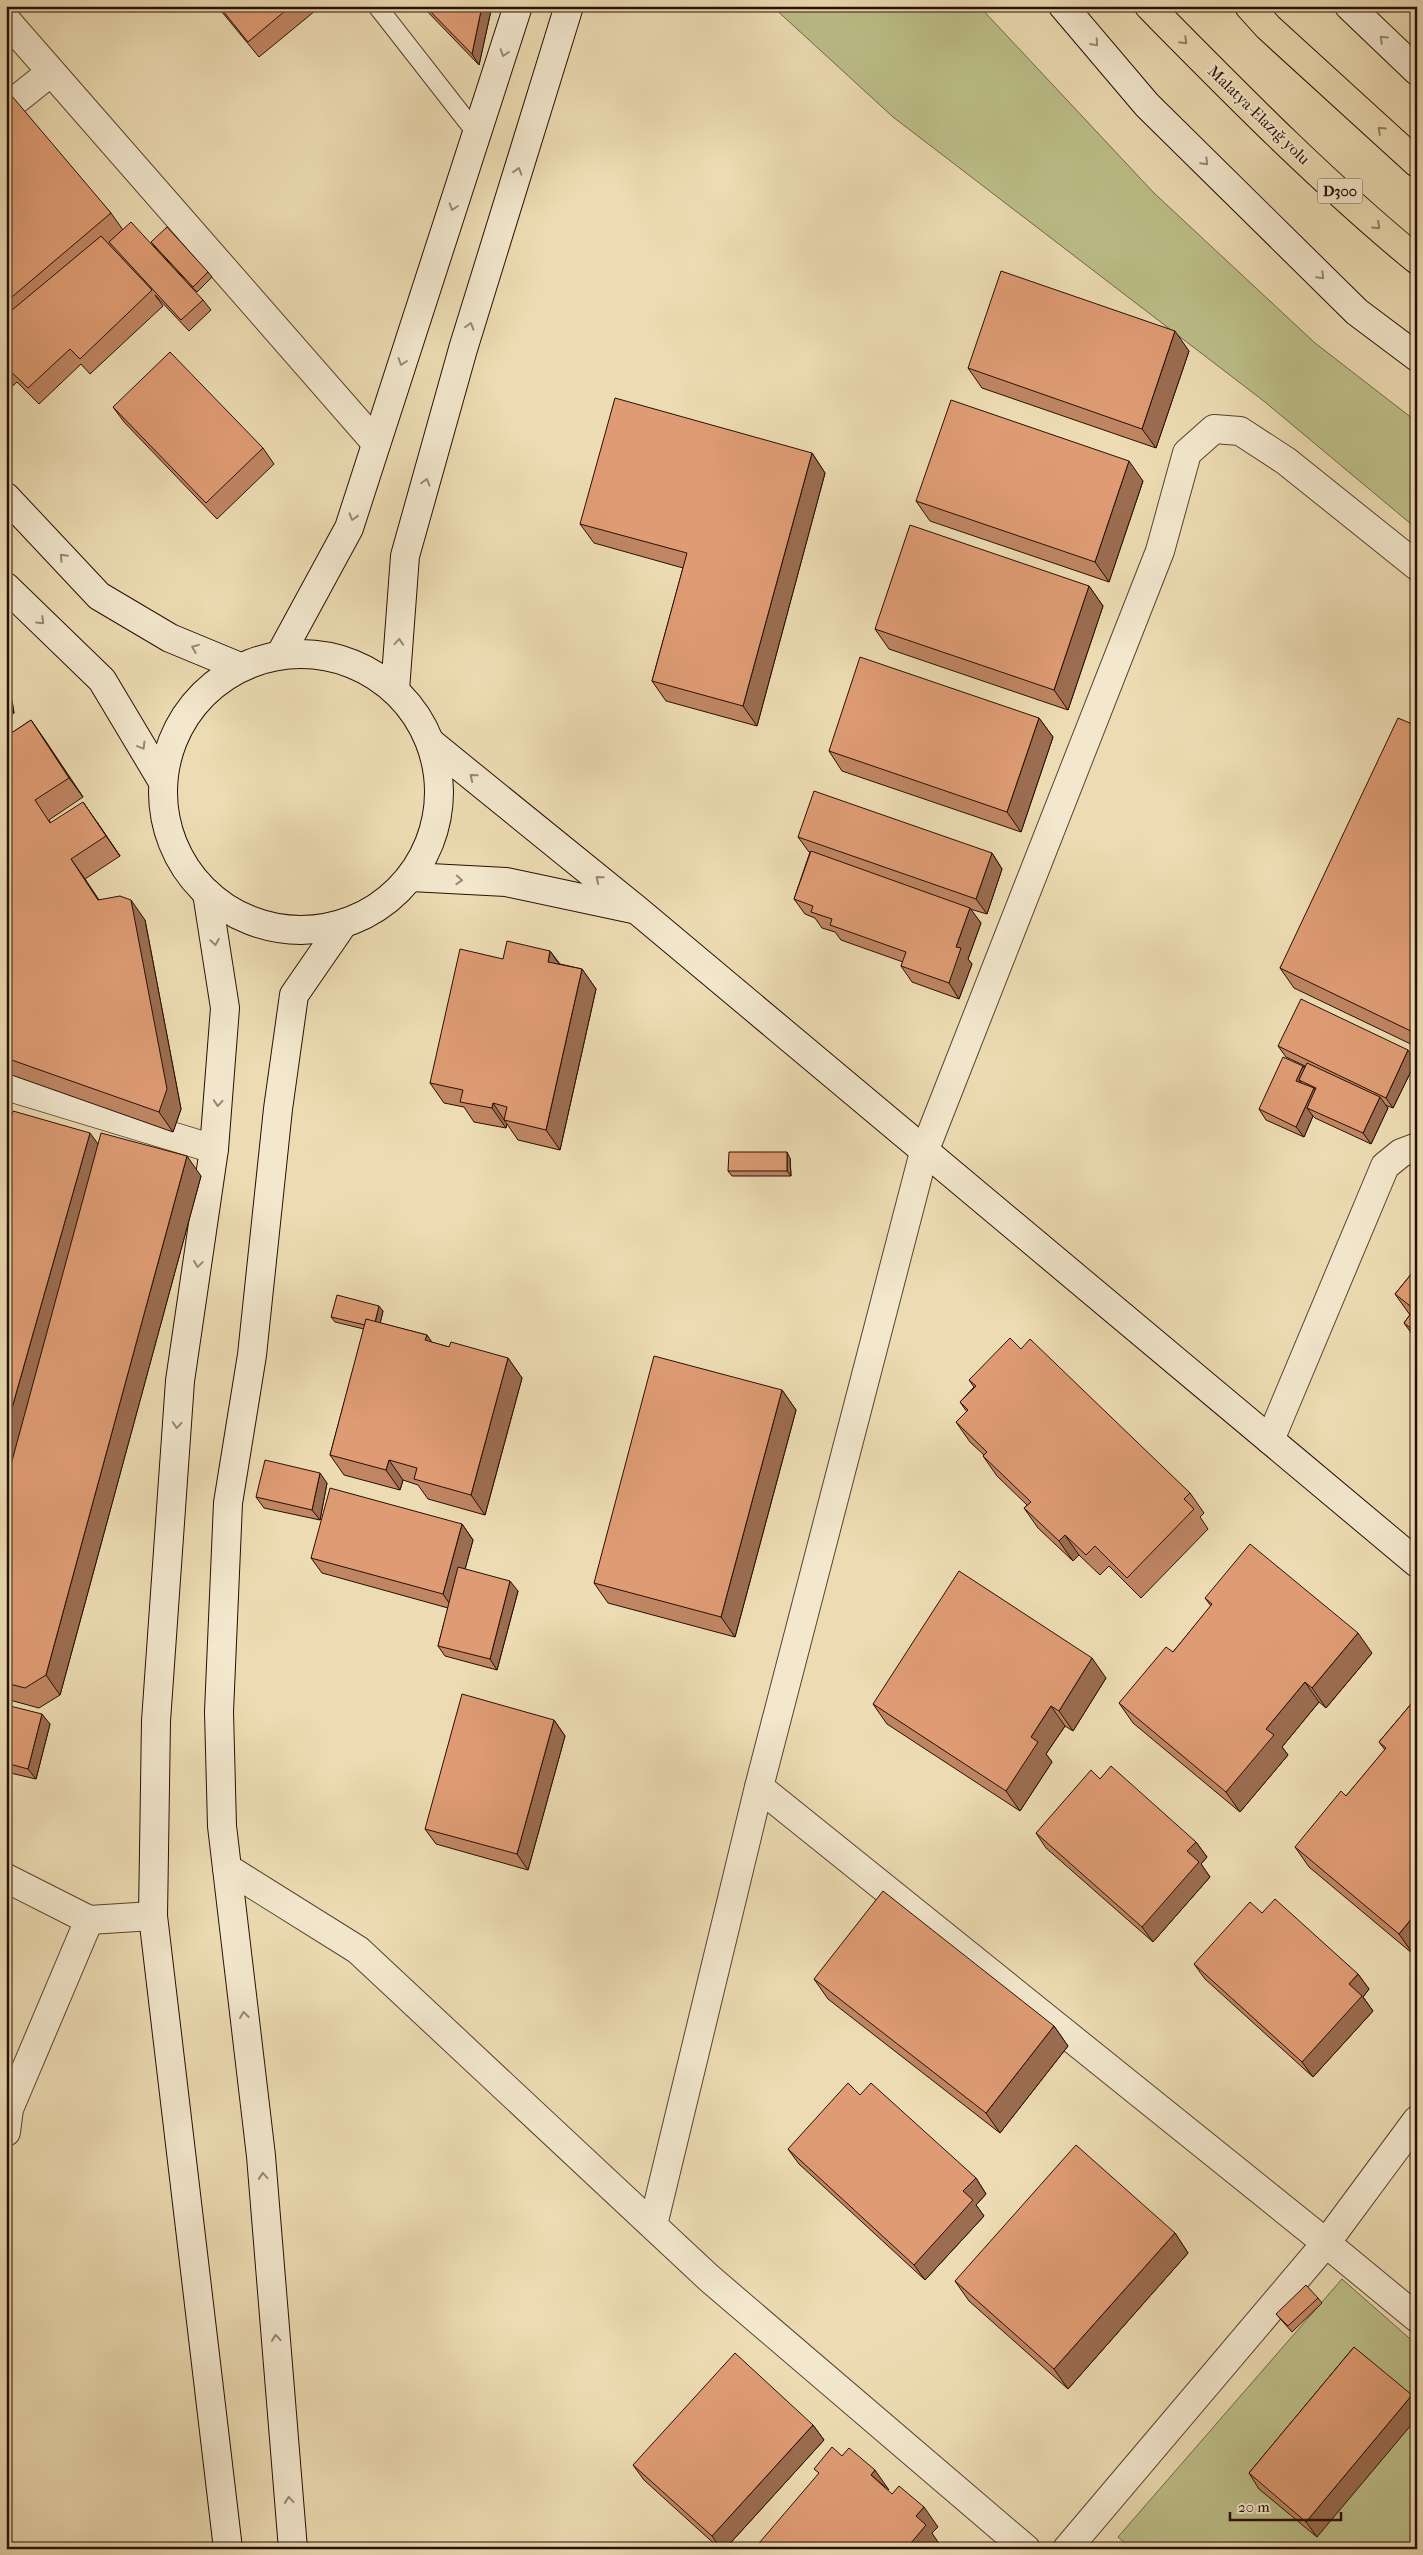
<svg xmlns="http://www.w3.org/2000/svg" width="1423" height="2555" font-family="'IM FELL French Canon',serif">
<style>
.green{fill:#bdbf89;stroke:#726746}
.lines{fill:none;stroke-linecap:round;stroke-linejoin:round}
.lane-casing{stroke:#59422f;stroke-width:20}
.street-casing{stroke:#59422f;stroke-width:30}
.secondary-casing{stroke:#280f03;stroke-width:30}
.highway-casing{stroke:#280f03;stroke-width:30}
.lane{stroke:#f3e8ce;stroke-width:18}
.street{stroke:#f3e8ce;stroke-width:28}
.secondary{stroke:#f3e8ce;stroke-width:28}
.highway{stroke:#eddcb3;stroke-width:28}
.wall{fill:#c08664;stroke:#280f03}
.shaded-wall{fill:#9c6d51;stroke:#280f03}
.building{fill:#df9c74;stroke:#280f03}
.oneway{stroke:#988673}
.oneway2{stroke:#948064}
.labels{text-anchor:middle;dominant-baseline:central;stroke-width:4;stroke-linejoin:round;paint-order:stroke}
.shield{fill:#f3e8ce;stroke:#655040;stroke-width:1}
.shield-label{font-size:15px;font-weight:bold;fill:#280f03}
.street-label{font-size:16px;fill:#280f03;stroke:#f3e8ce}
</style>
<rect width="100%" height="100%" fill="#eddcb3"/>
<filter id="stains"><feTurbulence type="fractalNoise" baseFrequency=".004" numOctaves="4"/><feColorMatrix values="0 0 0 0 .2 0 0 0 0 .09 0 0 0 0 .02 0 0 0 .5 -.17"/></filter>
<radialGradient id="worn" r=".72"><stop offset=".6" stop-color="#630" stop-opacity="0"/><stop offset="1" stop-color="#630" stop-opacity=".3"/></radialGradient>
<g class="green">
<path d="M772,6H979L1154,193L1315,343L1417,422V529L1265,402L893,117Z"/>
<path d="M1342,2279L1417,2345V2549H1132L1118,2537Z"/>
</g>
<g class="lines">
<g class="lane-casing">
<path id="lane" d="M377,6L477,134"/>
</g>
<g class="street-casing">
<g id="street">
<path d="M6,20L376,443"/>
<path d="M6,108L51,72"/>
<path d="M6,1086L214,1149"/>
<path d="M1270,1440L1385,1166L1401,1153L1417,1147"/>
<path d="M759,1787L1326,2243L1417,2318"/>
<path d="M227,1868L358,1950L709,2278L1026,2549"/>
<path d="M6,1878L89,1920L153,1916"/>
<path d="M6,2132L9,2109L89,1920"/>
<path d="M653,2225L759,1787L924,1152L1160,551L1187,453L1214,429L1240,431L1286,461L1417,566"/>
<path d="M1067,2549L1326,2243L1417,2120"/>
</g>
</g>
<g class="secondary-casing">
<g id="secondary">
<path d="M1063,6L1147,105L1357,312L1417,357"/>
<path d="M1349,6L1417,71"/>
<path d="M6,497L99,596L170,638L240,667"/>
<path d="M6,587L102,680L163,782"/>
<circle cx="301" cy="792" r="138"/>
<path d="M280,655L349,528L518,6"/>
<path d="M395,690L405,556L463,349L569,6"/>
<path d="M431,743L637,910L1417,1563"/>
<path d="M411,877L506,882L633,909"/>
<path d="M207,893L225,1008L214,1149L180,1381L156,1721L153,1916L228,2549"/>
<path d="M293,2549L261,2156L222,1826L219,1712L228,1503L252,1355L278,1109L294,995L343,924"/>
</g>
</g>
<g class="highway-casing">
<g id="highway">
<path d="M1149,6C1235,93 1322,182 1417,260"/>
<path d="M1249,6L1268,27L1417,163"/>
</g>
</g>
<use href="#lane" class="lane"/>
<use href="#street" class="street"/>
<use href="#secondary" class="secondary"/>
<use href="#highway" class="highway"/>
</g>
<g class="wall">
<path d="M217,6H321L259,57Z"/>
<path d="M422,6H492L479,65Z"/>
<path d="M6,62L12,70L6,76Z"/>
<path d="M6,99L111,213L123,230L203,300L211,310L189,331L155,295L163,306L90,374L81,364L39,404L17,382L7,391L6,390Z"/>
<path d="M151,242L208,272L212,277L197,292L155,247Z"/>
<path d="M1189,351L1156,448L982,388L968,368Z"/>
<path d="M113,407L263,448L274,464L217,519L124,422Z"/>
<path d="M812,453L825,473L757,726L666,701L652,681L683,568L594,543L580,524Z"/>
<path d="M1143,481L1109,582L930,521L916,501Z"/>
<path d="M1089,586L1103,606L1068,710L889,649L875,629Z"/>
<path d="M6,692L12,701L14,713L6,718Z"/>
<path d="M1039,718L1053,737L1021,832L842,771L829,751Z"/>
<path d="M31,720L83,797L49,820L51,823L97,822L120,856L85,879L99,900L145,920L181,1109L173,1132L6,1073V733L13,732Z"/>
<path d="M1417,726V1047L1294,988L1280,968Z"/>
<path d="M798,837L992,853L1002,869L987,914L970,909L981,923L968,959L972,964L959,999L912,982L901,966L903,962L841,940L835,932L822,928L815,918L805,914L794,899L810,852H809Z"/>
<path d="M550,951L560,964L582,969L596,989L560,1150L518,1140L507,1124L506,1128L474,1122L464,1107L444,1103L430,1083L503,959Z"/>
<path d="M1278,1046L1416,1061L1393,1108L1385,1105L1388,1108L1371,1144L1315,1118L1313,1116L1304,1137L1266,1120L1259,1109L1303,1066L1304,1068L1305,1066L1286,1057Z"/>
<path d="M6,1137L98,1144L201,1176L60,1695L39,1708L6,1699Z"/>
<path d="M790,1158L791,1176H732L728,1171Z"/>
<path d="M1417,1267V1341L1404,1323L1410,1315L1395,1294Z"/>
<path d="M383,1311L380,1323L427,1335L431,1342L449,1347L508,1358L522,1378L485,1515L428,1499L418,1485L403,1480L400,1490L344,1475L330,1455L364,1329L335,1322L331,1317Z"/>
<path d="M1021,1349L1190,1493L1204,1513L1200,1517L1208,1529L1141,1598L1109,1566L1100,1575L1079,1555L1073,1561L1038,1528L1024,1508L1027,1505L997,1476L983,1456L984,1455L970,1442L956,1422L967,1412L960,1402L974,1387L969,1380Z"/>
<path d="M782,1390L796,1410L735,1637L608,1603L594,1583Z"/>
<path d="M327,1483L320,1520L264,1508L256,1497Z"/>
<path d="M462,1524L473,1540L465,1569L518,1591L497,1670L445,1656L438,1646L448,1608L322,1573L311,1558Z"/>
<path d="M1205,1598L1372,1653L1326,1708L1319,1702L1282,1747L1288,1755L1240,1812L1133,1723L1119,1703L1173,1652L1211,1606Z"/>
<path d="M1106,1678L1073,1731L1065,1726L1046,1754L1052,1762L1020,1811L887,1724L873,1704Z"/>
<path d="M1417,1697L1413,1954L1309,1867L1295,1847L1346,1796L1385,1750L1379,1742Z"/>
<path d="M6,1705L50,1724L36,1779L6,1772Z"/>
<path d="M554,1720L565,1736L528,1870L436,1844L425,1829Z"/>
<path d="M1100,1779L1196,1842L1207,1857L1201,1864L1210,1877L1153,1942L1046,1848L1036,1833Z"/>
<path d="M1262,1913L1358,1974L1369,1989L1363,1997L1373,2011L1313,2077L1205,1979L1194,1964Z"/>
<path d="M814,1979L1054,2026L1068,2046L1000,2133L828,1999Z"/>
<path d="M860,2095L976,2178L986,2194L976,2205L984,2216L925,2280L799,2164L788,2149Z"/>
<path d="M1175,2233L1188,2253L1068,2389L969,2301L955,2281Z"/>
<path d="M1318,2298L1322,2303L1292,2332L1276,2314Z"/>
<path d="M1354,2347L1317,2537L1259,2489L1249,2473Z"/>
<path d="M813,2425L824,2440L725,2549H720L644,2480L633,2465Z"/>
</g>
<g class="shaded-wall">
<path d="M482,6H492L479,65L472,54Z"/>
<path d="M1175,331L1189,351L1156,448L1142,429Z"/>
<path d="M812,453L825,473L757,726L743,706Z"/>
<path d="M1129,461L1143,481L1109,582L1095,562Z"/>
<path d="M1089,586L1103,606L1068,710L1054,690Z"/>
<path d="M6,692L12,701L14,713L6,701Z"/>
<path d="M1039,718L1053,737L1021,832L1007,812Z"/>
<path d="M31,720L45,740L83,797L69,778Z"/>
<path d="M83,802L97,822L120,856L106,836Z"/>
<path d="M992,853L1002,869L987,914L976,899Z"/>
<path d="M71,859L85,879L112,920L98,900Z"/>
<path d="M131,900L145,920L181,1109L173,1132L159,1112Z"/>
<path d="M970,908L981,923L968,959L972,964L959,999L949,983L956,947Z"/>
<path d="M550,951L564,971L548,962Z"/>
<path d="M582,969L596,989L560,1150L546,1130Z"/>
<path d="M1408,1050L1416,1061L1393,1108L1386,1098Z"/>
<path d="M1303,1066L1310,1077L1299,1080L1305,1088L1296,1081Z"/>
<path d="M1314,1088L1321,1099L1307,1108L1313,1116L1304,1137L1296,1127Z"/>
<path d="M1380,1097L1388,1108L1371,1144L1363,1133Z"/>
<path d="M493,1103L505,1121L504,1120L507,1124L506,1128L492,1108Z"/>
<path d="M90,1133L104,1152L6,1499V1429Z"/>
<path d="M787,1152L790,1158L791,1176L787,1171Z"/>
<path d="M187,1156L201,1176L60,1695L46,1675Z"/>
<path d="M379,1306L383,1311L378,1333L374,1327Z"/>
<path d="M427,1335L441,1355L425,1340Z"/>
<path d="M508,1358L522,1378L485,1515L471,1495Z"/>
<path d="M782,1390L796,1410L735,1637L721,1617Z"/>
<path d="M389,1460L403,1480L400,1490L386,1470Z"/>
<path d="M320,1473L327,1483L320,1520L312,1510Z"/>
<path d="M462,1524L473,1540L454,1610L443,1594Z"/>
<path d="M1065,1535L1079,1555L1073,1561L1059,1541Z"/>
<path d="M510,1581L518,1591L497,1670L490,1659Z"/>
<path d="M1358,1633L1372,1653L1326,1708L1312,1688Z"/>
<path d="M1092,1658L1106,1678L1073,1731L1059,1711Z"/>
<path d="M1305,1682L1319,1702L1282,1747L1288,1755L1240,1812L1226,1792L1266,1729Z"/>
<path d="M1051,1706L1065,1726L1046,1754L1052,1762L1020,1811L1006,1791L1031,1737Z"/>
<path d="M42,1714L50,1724L36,1779L28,1769Z"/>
<path d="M554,1720L565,1736L528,1870L517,1854Z"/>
<path d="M1196,1842L1207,1857L1201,1864L1210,1877L1153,1942L1142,1927L1187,1851Z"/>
<path d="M1417,1912V1949L1413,1954L1399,1934Z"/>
<path d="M1358,1974L1369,1989L1363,1997L1373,2011L1313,2077L1302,2062L1349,1984Z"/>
<path d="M1054,2026L1068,2046L1000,2133L986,2113Z"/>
<path d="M976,2178L986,2194L976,2205L984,2216L925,2280L914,2265L963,2191Z"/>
<path d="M1175,2233L1188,2253L1068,2389L1054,2369Z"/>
<path d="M1412,2395L1417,2402V2418L1317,2537L1306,2522Z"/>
<path d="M813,2425L824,2440L725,2549H721L712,2536Z"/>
<path d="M875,2470L889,2490L871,2475Z"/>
<path d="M924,2507L938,2527L932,2533L940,2545L937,2549H906L916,2516Z"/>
</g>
<g class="building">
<path d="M219,6H291L248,42Z"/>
<path d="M425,6H482L472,54Z"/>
<path d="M11,95L111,213L6,302V99Z"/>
<path d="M131,222L203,300L181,320L109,242Z"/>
<path d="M167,227L208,272L193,287L151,242Z"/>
<path d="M101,236L152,290L80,359L70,349L28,388L6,367V315Z"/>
<path d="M1001,271L1175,331L1142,429L968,368Z"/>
<path d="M170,352L263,448L206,503L113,407Z"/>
<path d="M615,398L812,453L743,706L652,681L687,553L580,524Z"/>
<path d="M951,400L1129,461L1095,562L916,501Z"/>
<path d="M910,525L1089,586L1054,690L875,629Z"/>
<path d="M860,657L1039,718L1007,812L829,751Z"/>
<path d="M1398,718L1417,726V1034L1280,968Z"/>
<path d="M31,720L69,778L35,800L50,823L83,802L106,836L71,859L98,900L120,896L131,900L167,1089L159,1112L6,1058V733L13,732Z"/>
<path d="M814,791L992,853L976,899L798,837Z"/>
<path d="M811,851L970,908L956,947L961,948L949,983L901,966L906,952L830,925L832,919L811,912L813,906L794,899Z"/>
<path d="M507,941L550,951L548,962L582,969L546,1130L504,1120L507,1107L493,1103L492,1108L460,1102L463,1090L430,1083L460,949L503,959Z"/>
<path d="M1301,999L1408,1050L1386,1098L1278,1046Z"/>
<path d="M1283,1057L1303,1066L1296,1081L1314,1088L1296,1127L1259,1109Z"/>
<path d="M1307,1063L1380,1097L1363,1133L1307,1108L1316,1088L1299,1080Z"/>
<path d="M13,1111L90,1133L6,1429V1137Z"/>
<path d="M101,1133L187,1156L46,1675L25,1688L6,1683V1483Z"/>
<path d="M729,1152H787V1171H728Z"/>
<path d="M1417,1267V1333L1404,1323L1414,1309L1395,1294Z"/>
<path d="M337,1295L379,1306L375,1322L366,1319L365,1325L331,1317Z"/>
<path d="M366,1319L427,1335L425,1340L449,1347L451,1342L508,1358L471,1495L414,1479L417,1468L389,1460L386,1470L330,1455Z"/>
<path d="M1010,1338L1021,1349L1030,1339L1190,1493L1184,1499L1194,1509L1127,1578L1095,1546L1086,1555L1065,1535L1059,1541L1024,1508L1031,1502L983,1456L987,1452L956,1422L968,1410L960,1402L976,1386L969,1380Z"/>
<path d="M654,1356L782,1390L721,1617L594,1583Z"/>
<path d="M265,1460L320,1473L312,1510L256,1497Z"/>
<path d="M330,1488L462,1524L443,1594L311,1558Z"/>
<path d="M1250,1544L1358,1633L1312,1688L1305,1682L1266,1729L1274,1735L1226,1792L1119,1703L1166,1647L1173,1652L1212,1604L1205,1598Z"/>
<path d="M458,1567L510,1581L490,1659L438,1646Z"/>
<path d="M959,1571L1092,1658L1059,1711L1051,1706L1031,1737L1038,1742L1006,1791L873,1704Z"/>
<path d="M462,1694L554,1720L517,1854L425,1829Z"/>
<path d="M1417,1697V1912L1399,1934L1295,1847L1341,1791L1346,1796L1386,1748L1379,1742Z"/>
<path d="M6,1705L42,1714L28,1769L6,1763Z"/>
<path d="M1111,1766L1196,1842L1187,1851L1199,1862L1142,1927L1036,1833L1091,1770L1100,1779Z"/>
<path d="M883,1891L1054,2026L986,2113L814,1979Z"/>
<path d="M1275,1899L1358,1974L1349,1984L1362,1996L1302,2062L1194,1964L1250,1902L1262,1913Z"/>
<path d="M848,2083L860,2095L871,2083L976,2178L963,2191L973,2200L914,2265L788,2149Z"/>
<path d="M1076,2145L1175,2233L1054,2369L955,2281Z"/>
<path d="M1306,2285L1318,2298L1288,2326L1276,2314Z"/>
<path d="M1354,2347L1412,2395L1306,2522L1249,2473Z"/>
<path d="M735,2353L813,2425L712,2536L633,2465Z"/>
<path d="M832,2447L842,2456L849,2448L875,2470L871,2475L892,2494L899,2486L924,2507L916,2516L926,2525L906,2549L903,2546L901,2549H754L819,2473L814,2469Z"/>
</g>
<defs><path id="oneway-chevron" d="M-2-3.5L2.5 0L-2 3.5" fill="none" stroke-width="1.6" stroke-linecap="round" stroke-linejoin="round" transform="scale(1.25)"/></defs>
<g class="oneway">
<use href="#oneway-chevron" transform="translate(1383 39) rotate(-136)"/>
<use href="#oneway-chevron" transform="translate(1095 43) rotate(49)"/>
<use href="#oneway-chevron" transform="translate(504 53) rotate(108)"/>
<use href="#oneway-chevron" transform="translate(1205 162) rotate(45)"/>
<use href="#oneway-chevron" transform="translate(518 171) rotate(-73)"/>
<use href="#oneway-chevron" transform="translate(453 207) rotate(108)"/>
<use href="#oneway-chevron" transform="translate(1321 276) rotate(45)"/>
<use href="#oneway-chevron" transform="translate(470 326) rotate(-73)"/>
<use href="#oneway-chevron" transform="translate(402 362) rotate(108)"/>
<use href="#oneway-chevron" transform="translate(426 482) rotate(-74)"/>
<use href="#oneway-chevron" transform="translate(353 517) rotate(107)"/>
<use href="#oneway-chevron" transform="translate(63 557) rotate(-133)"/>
<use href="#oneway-chevron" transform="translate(41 621) rotate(44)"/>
<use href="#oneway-chevron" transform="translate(399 642) rotate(-86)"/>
<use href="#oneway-chevron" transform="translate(195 648) rotate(-158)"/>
<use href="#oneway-chevron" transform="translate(142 746) rotate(59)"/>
<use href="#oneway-chevron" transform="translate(473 777) rotate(-141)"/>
<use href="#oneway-chevron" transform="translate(599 879) rotate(-141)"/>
<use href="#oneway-chevron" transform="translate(459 880) rotate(3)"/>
<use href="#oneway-chevron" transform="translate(215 942) rotate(81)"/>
<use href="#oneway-chevron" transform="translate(218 1103) rotate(94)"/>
<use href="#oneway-chevron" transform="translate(198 1264) rotate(98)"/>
<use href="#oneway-chevron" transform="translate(177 1425) rotate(94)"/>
<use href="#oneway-chevron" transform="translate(244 2015) rotate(-97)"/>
<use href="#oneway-chevron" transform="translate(263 2176) rotate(-95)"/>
<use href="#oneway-chevron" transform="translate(276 2338) rotate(-95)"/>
<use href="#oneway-chevron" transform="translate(289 2500) rotate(-95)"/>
</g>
<g class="oneway2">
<use href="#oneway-chevron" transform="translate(1184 41) rotate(45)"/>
<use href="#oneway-chevron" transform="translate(1381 130) rotate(-137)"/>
<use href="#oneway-chevron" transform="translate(1377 226) rotate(43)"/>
</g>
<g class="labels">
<rect class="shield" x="1317.5" y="178.5" width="45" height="25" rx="4"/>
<g class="shield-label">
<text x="1340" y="191">D300</text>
</g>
<g class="street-label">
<text transform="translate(1259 115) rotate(44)">Malatya-Elazığ yolu</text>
</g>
</g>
<rect width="1423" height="2555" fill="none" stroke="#eddcb3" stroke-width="25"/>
<rect x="8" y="8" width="1408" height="2540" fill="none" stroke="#280f03" stroke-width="2.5"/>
<rect x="12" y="12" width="1398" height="2530" fill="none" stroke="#280f03"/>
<path d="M1230 2512v8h111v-8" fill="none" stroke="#280f03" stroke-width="2.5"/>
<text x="1238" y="2512" font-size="15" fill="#280f03" stroke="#f3e8ce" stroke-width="4" paint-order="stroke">20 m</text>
<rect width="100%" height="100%" filter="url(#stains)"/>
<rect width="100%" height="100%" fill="url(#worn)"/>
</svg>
